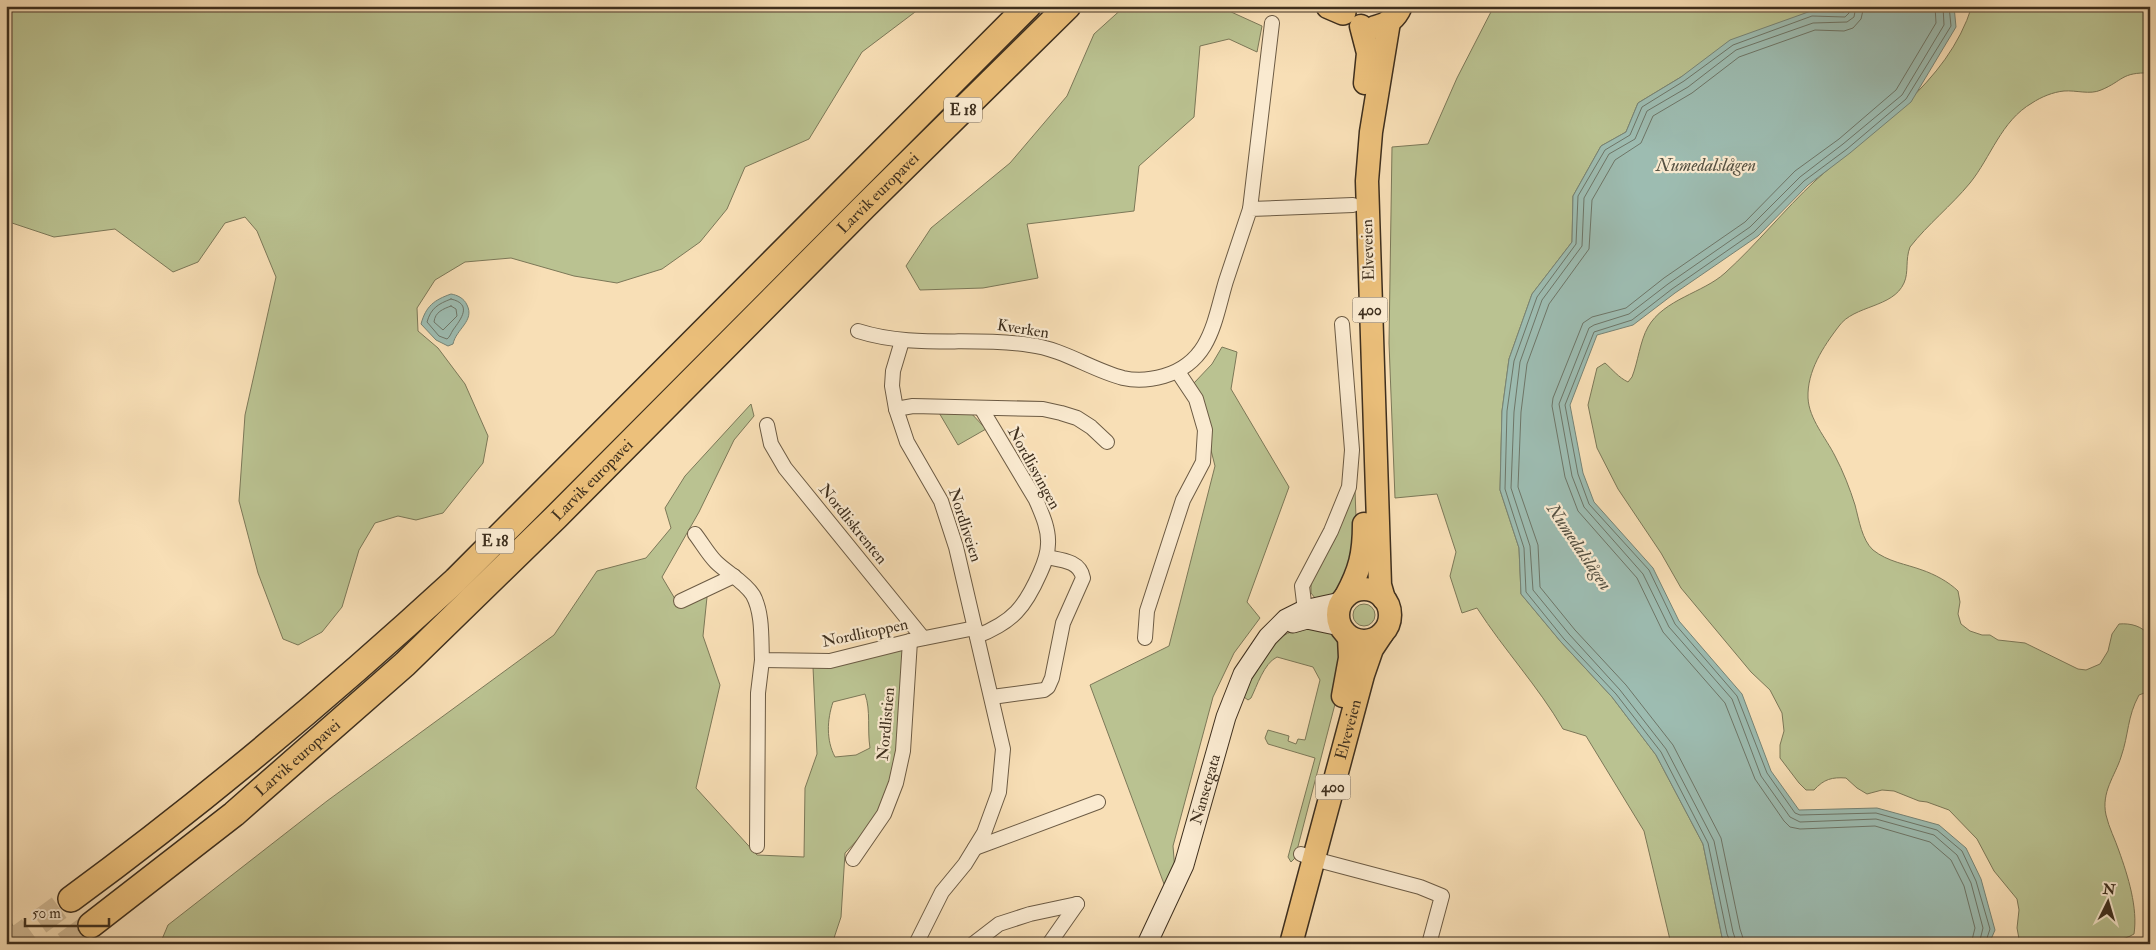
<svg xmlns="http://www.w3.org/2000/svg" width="2156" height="950" font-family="'IM FELL Double Pica',serif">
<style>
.green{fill:#bac291;stroke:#7c7858;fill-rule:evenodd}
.water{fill:#9dbcb1;stroke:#778476}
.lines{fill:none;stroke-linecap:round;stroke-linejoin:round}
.shore{stroke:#6e7668;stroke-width:1}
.motorway-tunnel{stroke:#d3bc98;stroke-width:25;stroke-dasharray:25 12;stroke-linecap:butt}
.minor-casing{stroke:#6c5b44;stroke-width:16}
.secondary-casing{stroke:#3e2f1e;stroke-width:21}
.trunk-casing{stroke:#3e2f1e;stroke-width:25}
.motorway-casing{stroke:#3e2f1e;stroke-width:28}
.minor{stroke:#faead0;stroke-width:14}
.secondary{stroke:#faead0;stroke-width:19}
.trunk{stroke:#ecc07b;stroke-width:22}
.motorway{stroke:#ecc07b;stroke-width:25}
.labels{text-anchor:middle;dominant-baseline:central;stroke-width:4.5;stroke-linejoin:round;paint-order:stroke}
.shield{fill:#faead0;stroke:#766753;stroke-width:1}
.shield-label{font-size:15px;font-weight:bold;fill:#3e2f1e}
.street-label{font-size:16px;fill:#3e2f1e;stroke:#faead0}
.water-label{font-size:18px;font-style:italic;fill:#565243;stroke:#faead0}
</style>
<rect width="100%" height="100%" fill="#f8dfb6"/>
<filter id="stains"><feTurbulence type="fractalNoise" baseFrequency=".004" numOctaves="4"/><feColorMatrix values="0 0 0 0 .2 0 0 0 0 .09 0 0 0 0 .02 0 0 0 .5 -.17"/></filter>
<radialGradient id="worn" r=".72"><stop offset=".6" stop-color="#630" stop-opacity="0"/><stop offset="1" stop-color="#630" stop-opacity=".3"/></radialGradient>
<g class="green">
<path d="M6,6H923L862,52L809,139L745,167L727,209L700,242L662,269L617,283L574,276L511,258L465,262L435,280L417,308L418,331L438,348L465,384L488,436L483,463L443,513L416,520L398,516L375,523L359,550L342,607L322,632L298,645L283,639L258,573L239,501L245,415L276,277L257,231L245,217L225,223L198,262L173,272L115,229L54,237L6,221Z"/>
<path d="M1125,6H1224L1229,11L1262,26L1257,52L1229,39L1200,46L1194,117L1139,166L1134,211L1027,224L1038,278L983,288L920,290L906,266L931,228L1010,163L1067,96L1094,34Z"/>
<path d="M1494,6H1846L1844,12L1811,11L1784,22L1681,77L1638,103L1626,132L1601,146L1573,196L1572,242L1532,294L1509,359L1502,411L1500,490L1519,548L1521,594L1561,642L1612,697L1656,755L1703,844L1722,937L1727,944H1671L1644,831L1586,736L1563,729C1538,686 1504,650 1477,608L1462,613L1450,576L1456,552L1437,494L1395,498L1389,343L1392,147L1428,144L1457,78Z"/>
<path d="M1972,6H2150V73C2121,72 2123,81 2101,90C2090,95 2076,90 2064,91C2053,92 2041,97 2032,103C2001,121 1991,157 1970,183C1951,206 1928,224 1910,247C1905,260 1909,272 1904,283C1893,308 1854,305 1839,326C1823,347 1807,371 1808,398C1809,419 1826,438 1835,456C1843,471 1850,489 1855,505C1859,520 1862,540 1873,550C1888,562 1906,564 1922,570C1934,574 1949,582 1958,591L1960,602L1958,614L1961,624L1970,631L1982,635H1990L1998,640L2025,643L2078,669L2086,670L2100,664L2108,651L2112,634L2119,624C2131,623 2142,626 2150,636V694L2147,692L2139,695C2127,717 2129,734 2121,757C2115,776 2101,792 2106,815C2109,828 2115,839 2119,851C2128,876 2138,908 2134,934C2110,949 2049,944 2020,944L2017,928L2019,910L2017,899L1994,871L1977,839L1949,810L1927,802L1919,801L1894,791L1882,790L1867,794L1857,788L1846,778C1832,777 1824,779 1814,790H1806L1799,783L1780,758V745L1784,731L1782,713L1770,690L1751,672L1681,588L1661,553L1618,489L1597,448L1588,405L1597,368L1605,363C1613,370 1618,377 1628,382L1632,377C1638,362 1640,341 1648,327C1664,299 1703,293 1725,273C1757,244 1784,210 1815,181C1873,128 1947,85 1972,6Z"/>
<path d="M1222,347L1237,352L1231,389L1289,487L1247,602L1260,618L1234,653L1213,697L1173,846L1175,871L1167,892L1090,685L1169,646L1215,466L1194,383L1212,364Z"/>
<path d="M751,404L754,416L734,440L699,512L662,577L678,604L707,597L703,636L720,685L696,788L757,855L804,857L805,788L817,754L813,667L907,647L897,774L880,816L845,853L841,917L832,944H160L168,925L327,801L554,635L597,571L646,558L671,528L665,508L685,476ZM865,694C871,711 867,729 870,748L856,755L835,757C826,740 827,720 833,702Z"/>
<path d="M938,411H969L986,429L958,445Z"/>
<path d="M1355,490L1357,545L1336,593L1328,598H1315L1311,593V582L1335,539Z"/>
<circle cx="1364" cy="615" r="11"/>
<path d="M1306,628C1319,630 1333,630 1342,642L1341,681L1295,858L1291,862L1288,857L1315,758L1268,744L1265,738L1268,730L1289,736L1288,741L1296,744L1298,739L1305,740L1320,680L1313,667L1277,657C1264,663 1257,686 1251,698L1248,700L1244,697C1257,665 1268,633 1306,628Z"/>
<path d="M6,912L22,944H6Z"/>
</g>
<g class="water">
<path d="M1846,6H1954L1956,27L1911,102L1850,153L1808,185L1758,236L1675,293L1633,325L1597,335L1570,405L1583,473L1594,502L1653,568L1679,621L1742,694L1771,771L1799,810L1877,808L1939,825L1966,848L1981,879L1995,930L1989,944H1727L1722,937L1703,844L1656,755L1612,697L1561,642L1521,594L1519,548L1500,490L1502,411L1509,359L1532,294L1572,242L1573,196L1601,146L1626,132L1638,103L1681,77L1730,40L1811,11L1844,12Z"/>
<path d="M451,294C457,295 464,298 467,305C475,321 456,329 453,344L448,346L436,340L421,324C426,306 434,300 451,294Z"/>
</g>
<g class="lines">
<g class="shore">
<path d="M1935,6L1936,23L1896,90L1839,139L1795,171L1745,222L1664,278L1626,308L1592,317L1583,323L1553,398L1552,406L1565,477L1578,511L1637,578L1663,632L1725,703L1755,779L1784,821L1790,827L1800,829L1875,826L1930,842L1951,860L1964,886L1975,928L1971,944"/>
<path d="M1943,6L1944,25L1902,95L1843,144L1800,177L1750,227L1668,284L1629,314L1594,325L1589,328L1559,404L1572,476L1584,507L1643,574L1669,627L1732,699L1761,776L1790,817L1800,822L1876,819L1934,835L1957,855L1971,883L1983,928L1979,944"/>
<path d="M1949,6L1951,26L1906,99L1847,149L1804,181L1754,232L1672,289L1632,320L1594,332L1565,405L1578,474L1589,504L1649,570L1675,624L1737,696L1767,773L1795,813L1800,815L1876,813L1937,830L1962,851L1976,881L1990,929L1985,944"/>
<path d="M451,299C473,304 461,319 453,330C451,333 450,337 447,339L439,336L427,322C431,308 438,304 451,299Z"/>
<path d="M451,306L456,309L457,316L443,330L434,322C435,312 443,309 451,306Z"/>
<path d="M1731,944L1727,934L1708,843L1661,752L1616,694L1564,639L1526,592L1524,548L1505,489L1507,411L1514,361L1537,297L1576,244L1578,196L1605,150L1630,135L1642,107L1684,81L1733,45L1812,16L1845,17L1849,13L1850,6"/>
<path d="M1737,944L1733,932L1714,841L1666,749L1620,690L1569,634L1533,590L1530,546L1511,488L1514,412L1520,362L1542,300L1582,246L1584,198L1609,154L1635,139L1647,111L1688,87L1736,50L1813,23L1847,22L1854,17L1856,6"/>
<path d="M1745,944L1740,929L1721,838L1673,745L1626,685L1575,630L1540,587L1538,545L1518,487L1521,412L1527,364L1549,304L1589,249L1592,200L1615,160L1641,143L1653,116L1692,93L1739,57L1815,30L1844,31L1853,28L1861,19L1864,6"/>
</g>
<g class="motorway-tunnel">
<path d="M9,944L71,899"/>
<path d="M65,944L91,925"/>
</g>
<g class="minor-casing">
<g id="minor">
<path d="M1250,209L1272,23"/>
<path d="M858,331C914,349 973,336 1030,345C1063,349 1092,370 1123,378C1137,381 1150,380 1164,376C1211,362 1214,321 1226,281C1234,257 1242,233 1250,209L1353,205"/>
<path d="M902,341L893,371L892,386L896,409L907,442L941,501L956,547L1003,749L999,792L984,833L965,864L942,892L916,944"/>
<path d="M896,409L913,406L1043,409L1061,413L1077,418L1091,427L1107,442"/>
<path d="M767,425L771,444L785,468L923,638"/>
<path d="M695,534C702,543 708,554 716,562C727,573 744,581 753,595C763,613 761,640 762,660L830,661L910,641L975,628"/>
<path d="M681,601L734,576"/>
<path d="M1306,619L1302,586L1331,531L1349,487L1352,450L1342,324"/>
<path d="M977,636C1013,622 1025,607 1040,573C1044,564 1048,555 1048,544C1049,529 1042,514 1036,500L981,408"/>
<path d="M1145,638L1147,611L1183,500L1203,462L1205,430L1196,399L1178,372"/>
<path d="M992,697L1044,690L1048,687L1052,678L1063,623L1083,578C1080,561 1062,560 1047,557"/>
<path d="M757,846L758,693L762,660"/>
<path d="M975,848L1098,802"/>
<path d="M1301,854L1314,859L1420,887L1442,896L1429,944"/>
<path d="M853,859L884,814L896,783L903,751L910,641"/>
<path d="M973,944L999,924L1030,914L1077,904"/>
<path d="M1049,944L1077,904"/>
</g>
</g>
<g class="secondary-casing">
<g id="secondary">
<path d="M1293,623L1307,619L1340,626"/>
<path id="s1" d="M1147,944L1184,865L1226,717L1243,674L1268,637L1286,619L1304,610L1341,602"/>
</g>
</g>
<g class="trunk-casing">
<g id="trunk">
<path d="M1361,26L1368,53L1365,83"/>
<path d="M1375,27C1387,25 1396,18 1401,6"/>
<circle cx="1364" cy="615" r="26"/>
<path d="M1346,596C1360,570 1364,554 1364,524"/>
<path d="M1384,599L1380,585L1367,181L1371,132L1389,22"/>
<path d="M1343,696L1350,658L1349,637"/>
<path id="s2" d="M1291,944L1363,675L1372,649L1382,634"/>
</g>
</g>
<g class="motorway-casing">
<g id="motorway">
<path d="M1329,6L1343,12"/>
<path d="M71,899C206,800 333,693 456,580L1028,6"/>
<path id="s3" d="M91,925L234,814L405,664L556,517L864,207L1068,6"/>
</g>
</g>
<use href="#minor" class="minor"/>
<use href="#secondary" class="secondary"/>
<use href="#trunk" class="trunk"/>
<use href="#motorway" class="motorway"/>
</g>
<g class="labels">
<g class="shield">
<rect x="944" y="97.5" width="38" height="25" rx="4"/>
<rect x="1352.5" y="297.5" width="35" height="25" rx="4"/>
<rect x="476" y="528.5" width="38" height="25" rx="4"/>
<rect x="1315.5" y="774.5" width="35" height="25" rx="4"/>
</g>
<g class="shield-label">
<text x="963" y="110">E 18</text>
<text x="1370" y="310">400</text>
<text x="495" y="541">E 18</text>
<text x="1333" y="787">400</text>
</g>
<g class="street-label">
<text stroke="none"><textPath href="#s3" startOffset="1076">Larvik europavei</textPath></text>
<text transform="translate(1368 250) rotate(-92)">Elveveien</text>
<text transform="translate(1023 329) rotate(9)">Kverken</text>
<text transform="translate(1034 468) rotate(61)">Nordlisvingen</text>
<text stroke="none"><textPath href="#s3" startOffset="671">Larvik europavei</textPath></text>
<text transform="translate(853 524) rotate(51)">Nordliskrenten</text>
<text transform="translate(965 525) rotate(72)">Nordliveien</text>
<text transform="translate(865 633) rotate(-12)">Nordlitoppen</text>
<text transform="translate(886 724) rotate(-85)">Nordlistien</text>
<text stroke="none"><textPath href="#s2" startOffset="222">Elveveien</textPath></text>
<text stroke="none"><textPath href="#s3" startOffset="266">Larvik europavei</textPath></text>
<text stroke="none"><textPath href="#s1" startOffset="166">Nansetgata</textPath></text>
</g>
<g class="water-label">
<text x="1706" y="165">Numedalslågen</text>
<text transform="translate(1579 547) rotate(56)">Numedalslågen</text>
</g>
</g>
<rect width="2156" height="950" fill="none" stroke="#f8dfb6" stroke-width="25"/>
<rect x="8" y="8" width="2141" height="935" fill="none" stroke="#3e2f1e" stroke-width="2.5"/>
<rect x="12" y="12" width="2131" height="925" fill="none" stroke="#3e2f1e"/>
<g transform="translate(2108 902) rotate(5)" stroke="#faead0" stroke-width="4" paint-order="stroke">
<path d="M0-4L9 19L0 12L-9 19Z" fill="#3e2f1e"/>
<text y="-8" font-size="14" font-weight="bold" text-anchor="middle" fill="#3e2f1e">N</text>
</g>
<path d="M25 918v8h84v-8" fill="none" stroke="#3e2f1e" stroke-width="2.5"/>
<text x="32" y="918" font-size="15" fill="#3e2f1e" stroke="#faead0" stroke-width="4" paint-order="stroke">50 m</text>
<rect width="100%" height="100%" filter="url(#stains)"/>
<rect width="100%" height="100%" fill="url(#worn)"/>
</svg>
